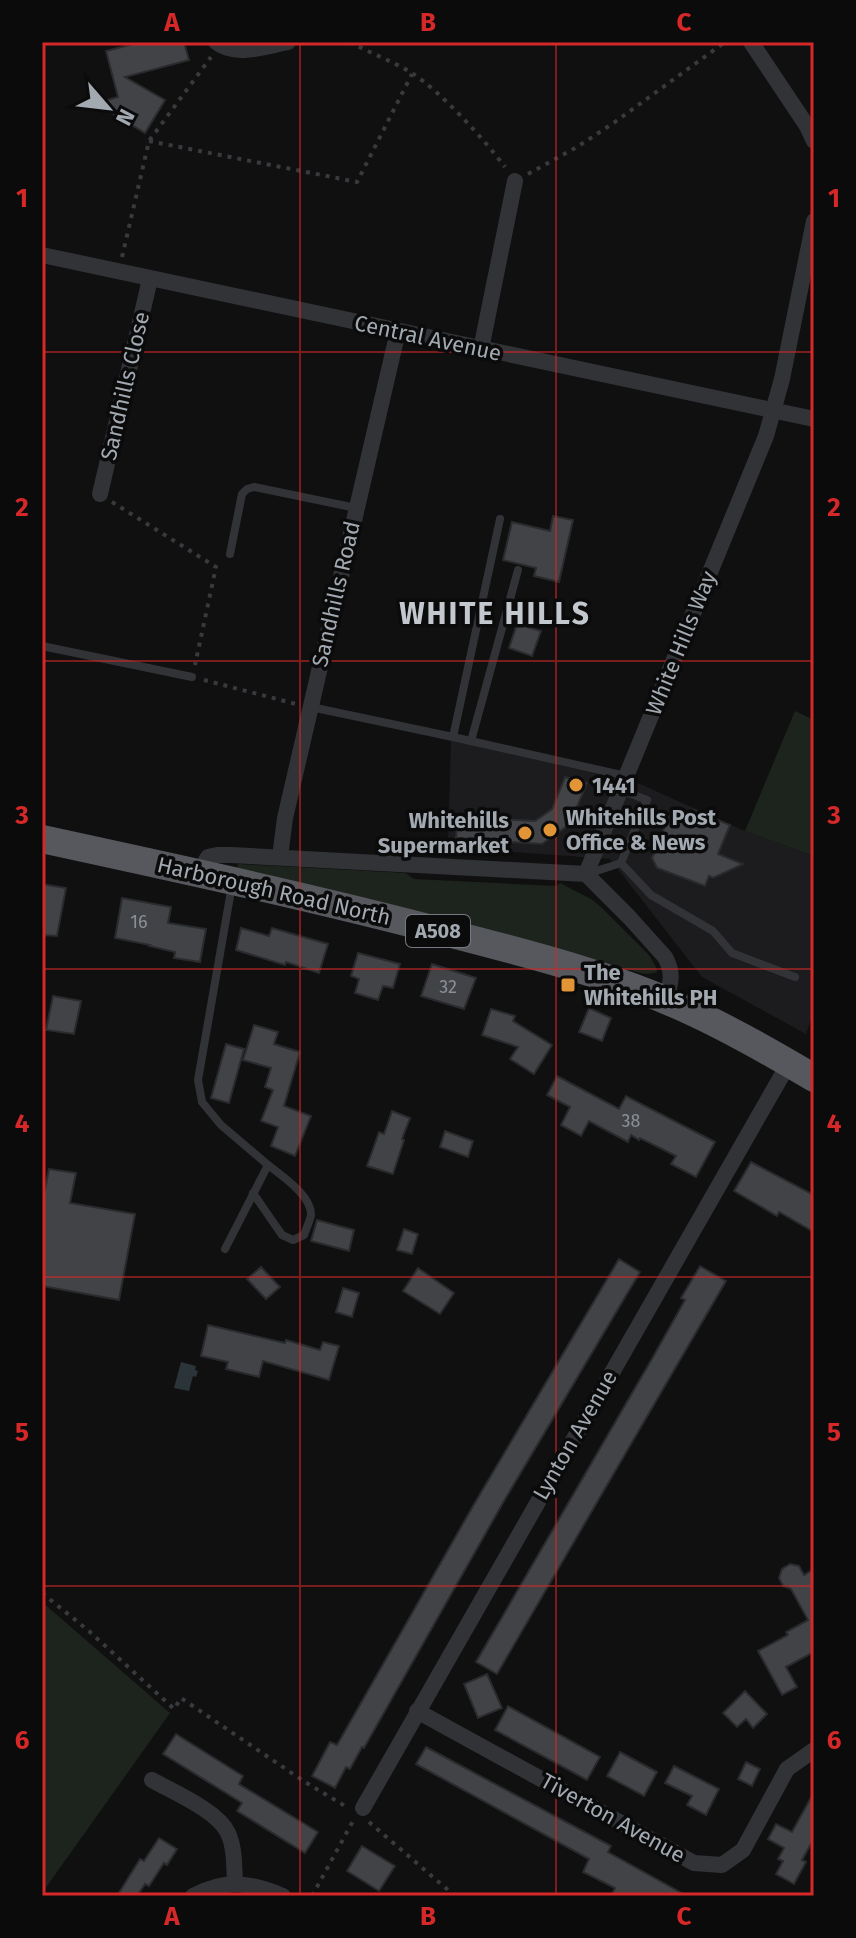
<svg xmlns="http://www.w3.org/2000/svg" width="856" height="1938" font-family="'Fira Sans',sans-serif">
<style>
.built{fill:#1c1c1e}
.green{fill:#1d241d}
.water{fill:#2b3439}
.building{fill:#414347;stroke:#2a2b2d;stroke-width:2}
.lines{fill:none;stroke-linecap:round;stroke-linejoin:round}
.path{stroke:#383a3d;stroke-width:4;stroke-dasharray:4 6;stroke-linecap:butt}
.service{stroke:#313336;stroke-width:8}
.minor{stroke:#313336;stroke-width:16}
.trunk{stroke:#56585e;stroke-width:28}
.grid{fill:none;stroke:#d62828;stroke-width:2;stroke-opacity:0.55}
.poi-dot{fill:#e29537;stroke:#0b0b0c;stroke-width:3}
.labels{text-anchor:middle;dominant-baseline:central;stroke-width:7;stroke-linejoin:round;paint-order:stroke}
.number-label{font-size:18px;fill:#8a9096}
.shield{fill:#0b0b0c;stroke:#757a80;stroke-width:2}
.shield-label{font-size:20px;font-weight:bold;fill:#a2a9b1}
.street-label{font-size:22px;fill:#a2a9b1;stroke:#0b0b0c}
.poi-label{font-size:22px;font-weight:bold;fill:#a2a9b1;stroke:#0b0b0c;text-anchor:start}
.district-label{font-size:30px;font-weight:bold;letter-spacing:2px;fill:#c3c7ce;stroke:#0b0b0c}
.neatline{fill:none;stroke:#d62828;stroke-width:3}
.grid-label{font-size:26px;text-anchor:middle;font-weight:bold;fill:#d62828}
</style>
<rect width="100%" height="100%" fill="#101011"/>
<path class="built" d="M451,740L640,784L745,831L814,856V1011L806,1034L702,977L610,859L448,847Z"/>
<g class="green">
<path d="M795,711L814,720V856L745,831Z"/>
<path d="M238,864L405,873L414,879L556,886L560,883L591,899L601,907L649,955L656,967L657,972L648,974L640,973L437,916L237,868Z"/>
<path d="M42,1602L170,1713L42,1893Z"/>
</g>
<path class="water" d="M181,1362L196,1366L195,1370L198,1371L196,1377L193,1376L189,1391L174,1388Z"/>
<g class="building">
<path d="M141,42H184L189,60L125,77L165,100L145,133L96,103L118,97L106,51Z"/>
<path d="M553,516L573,520L559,582L534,576L536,568L503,560L512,522L550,531Z"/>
<path d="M517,624L541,631L532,656L509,648Z"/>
<path d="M565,777L587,783L570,824L542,844L456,838L458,817L535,821L552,809Z"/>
<path d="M694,810L730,825L718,854L743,864L713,878L709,876L705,886L657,868L652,858L669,816L688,823Z"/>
<path d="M42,884L66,888L57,936L42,935Z"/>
<path d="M122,898L171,907L168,923L206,929L200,962L174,958L175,952L149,946L150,945L115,938Z"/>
<path d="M241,928L269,936L272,928L328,944L319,973L286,962L285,965L236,950Z"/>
<path d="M358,953L400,964L393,988L383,986L378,1000L355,993L359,979L351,976Z"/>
<path d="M432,964L476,978L464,1009L421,996Z"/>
<path d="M53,996L81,1001L74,1034L46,1030Z"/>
<path d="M589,1008L611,1018L602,1041L579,1032Z"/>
<path d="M491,1009L515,1016L513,1021L552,1045L534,1074L510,1059L518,1047L482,1035Z"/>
<path d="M254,1025L278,1032L274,1044L300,1052L284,1106L311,1116L295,1156L271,1146L278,1127L261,1121L273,1090L265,1087L271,1068L243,1060Z"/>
<path d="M226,1044L244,1049L229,1103L211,1098Z"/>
<path d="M557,1076L619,1109L626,1096L715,1142L696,1177L671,1164L676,1156L640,1138L639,1140L631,1135L628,1142L589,1121L581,1136L561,1125L570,1107L547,1095Z"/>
<path d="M392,1111L410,1118L402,1139L404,1140L393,1174L367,1166L379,1132L384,1134Z"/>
<path d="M445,1131L473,1141L468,1157L440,1147Z"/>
<path d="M751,1162L814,1195V1232L779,1212L777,1216L734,1191Z"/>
<path d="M49,1169L76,1173L70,1203L135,1214L119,1300L42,1286V1204Z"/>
<path d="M317,1220L354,1230L349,1251L311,1241Z"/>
<path d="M404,1229L418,1234L412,1254L397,1250Z"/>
<path d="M619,1259L640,1272L504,1501L364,1748L362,1747L350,1769L346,1767L335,1788L312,1776L330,1742L337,1745L473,1506Z"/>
<path d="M700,1266L726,1281L497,1674L476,1662L653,1357L685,1300L681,1298Z"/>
<path d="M261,1267L280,1287L266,1299L247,1279Z"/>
<path d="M418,1268L454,1293L440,1314L403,1291Z"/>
<path d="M343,1288L359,1293L352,1317L336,1312Z"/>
<path d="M208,1325L285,1343L286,1340L320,1350L323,1342L339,1346L329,1380L263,1361L259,1377L226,1369L228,1362L201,1356Z"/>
<path d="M790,1564L799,1566L804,1575L814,1569V1652L786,1667L797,1687L782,1695L758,1651L788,1635L786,1632L808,1620L791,1589L783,1586L779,1578L782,1569Z"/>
<path d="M487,1674L502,1708L478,1718L464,1684Z"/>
<path d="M745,1691L767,1714L753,1728L746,1719L737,1727L723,1713Z"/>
<path d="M508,1706L600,1757L587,1780L495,1730Z"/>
<path d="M176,1734L243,1776L239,1784L318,1832L305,1853L237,1811L242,1803L163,1754Z"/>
<path d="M426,1747L611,1846L608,1852L687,1896H611L615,1888L583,1872L589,1859L416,1764Z"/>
<path d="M620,1752L657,1772L644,1796L607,1776Z"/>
<path d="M746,1762L760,1769L752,1786L738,1779Z"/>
<path d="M674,1766L719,1789L706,1815L687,1805L692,1796L665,1783Z"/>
<path d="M814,1792V1838L802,1860L806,1862L794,1884L776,1874L783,1861L778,1859L784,1848L768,1839L776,1824L792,1832Z"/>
<path d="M159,1838L177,1849L167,1865L164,1863L149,1886L145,1884L137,1896H117L140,1859L144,1861Z"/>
<path d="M362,1846L395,1866L379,1891L347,1871Z"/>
</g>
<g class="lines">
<g class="path">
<path d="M350,42C370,53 392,61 412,73C441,92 484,139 505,167"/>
<path d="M149,141L357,182L412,74"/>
<path d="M528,174L577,147L615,122L725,42"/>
<path d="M122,257L149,141L211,57"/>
<path d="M112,502L216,567L195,665"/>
<path d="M204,680L296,704"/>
<path d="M42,1593L89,1631L174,1709L181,1698L305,1782L345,1806"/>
<path d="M369,1822L455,1896"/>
<path d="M312,1896L353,1821"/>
</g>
<g class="service">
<path d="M230,554L242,494L247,489L254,487L356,508"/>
<path d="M42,646L192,677"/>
<path d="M311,707L453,737L626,776"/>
<path d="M453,737L500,519"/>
<path d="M471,741L518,570"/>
<path d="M621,790L647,800L621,863L651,895L713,931L732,953L795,977"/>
<path d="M587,874L621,863"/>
<path d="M253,1193L282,1235L293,1240L304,1235C306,1229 310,1221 311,1215C312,1196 282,1176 268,1165"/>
<path d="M225,1249L268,1165L221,1125L202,1102L198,1080L232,885"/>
</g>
<g class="minor">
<path d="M216,42C235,58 267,46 288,42"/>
<path d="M751,42L807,126L814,141"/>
<path d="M42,255L814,419"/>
<path d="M481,349L515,181"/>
<path d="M100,494L150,279"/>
<path d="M280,857L285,818L398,331"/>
<path d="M199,872L208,857L217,855H231L586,874L629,917L665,957C674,973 671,984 665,1000"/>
<path d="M586,874L766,436L782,379L814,221"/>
<path d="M417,1711L694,1863L722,1865L743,1850L787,1769L814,1750"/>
<path d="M152,1780C173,1792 218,1811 228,1833C235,1848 234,1867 235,1883"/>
<path d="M363,1808L789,1063"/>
<path d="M193,1896C225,1879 250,1882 283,1896"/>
</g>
<path class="trunk" d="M42,839C176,868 310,897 444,932C525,953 609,974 686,1009C730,1029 772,1053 814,1078"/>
</g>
<path class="grid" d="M300,42V1896M556,42V1896M42,352H814M42,661H814M42,969H814M42,1277H814M42,1586H814"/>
<g class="poi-dot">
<circle cx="576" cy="785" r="8"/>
<circle cx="550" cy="830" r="8"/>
<circle cx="525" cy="833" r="8"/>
<rect x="560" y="977" width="16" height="16" rx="4"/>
</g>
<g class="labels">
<g class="number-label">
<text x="139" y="922">16</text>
<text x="448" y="987">32</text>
<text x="631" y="1121">38</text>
</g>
<rect class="shield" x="406" y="915" width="64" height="32" rx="6"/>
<g class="shield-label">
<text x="438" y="931">A508</text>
</g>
<g class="street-label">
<text transform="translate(428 338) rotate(12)">Central Avenue</text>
<text transform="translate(125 386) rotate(-77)">Sandhills Close</text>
<text transform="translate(336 594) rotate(-77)">Sandhills Road</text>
<text transform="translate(681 643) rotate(-68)">White Hills Way</text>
<text transform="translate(274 891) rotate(13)">Harborough Road North</text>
<text transform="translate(575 1435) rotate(-60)">Lynton Avenue</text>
<text transform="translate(613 1818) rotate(29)">Tiverton Avenue</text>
</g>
<g class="poi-label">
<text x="592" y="785">1441</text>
<text x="566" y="817">Whitehills Post<tspan x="566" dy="25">Office &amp; News</tspan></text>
<text x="509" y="820" text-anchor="end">Whitehills<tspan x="509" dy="25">Supermarket</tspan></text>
<text x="584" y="972">The<tspan x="584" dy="25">Whitehills PH</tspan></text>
</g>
<g class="district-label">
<text x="495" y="614">WHITE HILLS</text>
</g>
</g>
<rect width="856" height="1938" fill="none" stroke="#0b0b0c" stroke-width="88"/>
<g transform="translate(108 108) rotate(118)" stroke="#0b0b0c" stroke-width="6" paint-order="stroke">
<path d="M0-6L14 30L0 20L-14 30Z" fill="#a2a9b1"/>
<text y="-12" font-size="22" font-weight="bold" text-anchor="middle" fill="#a2a9b1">N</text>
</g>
<rect x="44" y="44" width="768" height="1850" class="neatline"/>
<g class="grid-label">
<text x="172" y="31">A</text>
<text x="428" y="31">B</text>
<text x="684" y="31">C</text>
<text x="22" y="207">1</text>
<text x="834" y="207">1</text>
<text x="22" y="516">2</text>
<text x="834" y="516">2</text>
<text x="22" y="824">3</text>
<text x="834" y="824">3</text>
<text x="22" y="1132">4</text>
<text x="834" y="1132">4</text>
<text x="22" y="1441">5</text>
<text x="834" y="1441">5</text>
<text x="22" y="1749">6</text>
<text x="834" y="1749">6</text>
<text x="172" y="1925">A</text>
<text x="428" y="1925">B</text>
<text x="684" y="1925">C</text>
</g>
</svg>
